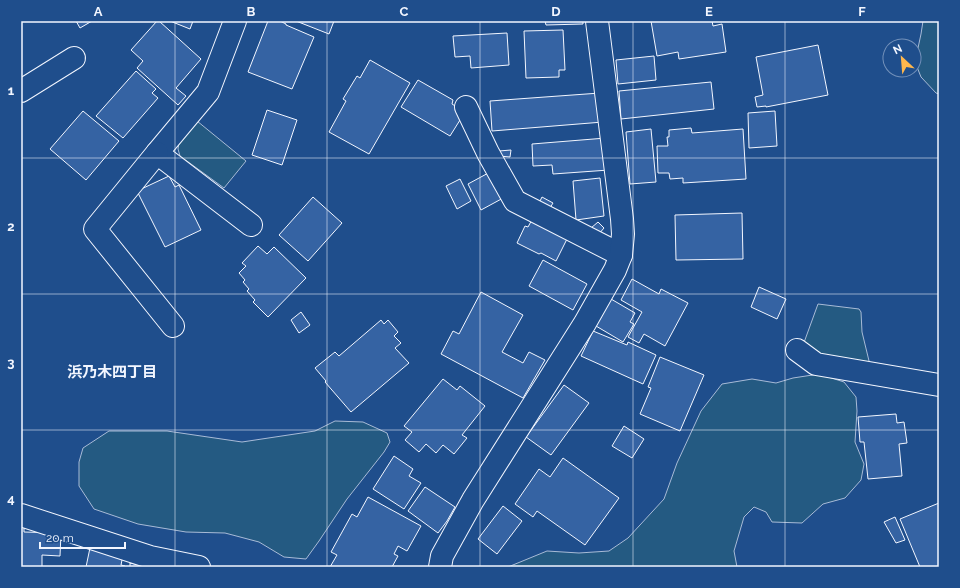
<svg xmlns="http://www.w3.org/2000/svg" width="960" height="588" font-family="Raleway,'Noto Sans JP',sans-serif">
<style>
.green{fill:#245a82;stroke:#a8bbd7}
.building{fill:#3563a3;stroke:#f2f6ff}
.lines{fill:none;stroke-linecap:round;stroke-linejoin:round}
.minor-casing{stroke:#f2f6ff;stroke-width:24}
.minor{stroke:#1f4e8c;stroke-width:22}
.grid{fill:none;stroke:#f2f6ff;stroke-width:1;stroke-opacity:0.55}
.labels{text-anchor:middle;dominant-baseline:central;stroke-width:3;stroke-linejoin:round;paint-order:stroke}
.neighbourhood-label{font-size:15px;font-weight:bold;fill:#f2f6ff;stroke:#1f4e8c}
.neatline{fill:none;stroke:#f2f6ff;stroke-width:1.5}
.grid-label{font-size:13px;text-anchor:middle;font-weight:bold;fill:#f2f6ff}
</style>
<rect width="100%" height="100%" fill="#1f4e8c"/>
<g class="green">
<path d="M923,21H939V94L936,93L921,77L915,62L921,34Z"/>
<path d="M197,121L246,161L224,188L180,156L178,149L179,142Z"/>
<path d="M818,304L859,309L861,312L862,332L870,365L818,357L802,348Z"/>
<path d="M819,374L844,382L856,397L857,411L855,442L864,464L861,480L845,498L823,504L802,523L772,522L766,512L754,507L744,517L734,551L737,567H508L547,551L579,553L609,551L628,538L664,499L677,463L701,411L722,384L752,379L776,383L793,378Z"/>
<path d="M335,421L363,422L387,433L390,442L384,452L347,499L319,541L306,559L284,557L259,542L225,533L186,532L138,524L94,509L79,486V462L83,448L109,431H167L242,442L315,431Z"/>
</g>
<g class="building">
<path d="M76,21H92L80,28Z"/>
<path d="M157,21H159L201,59L176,88L186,96L178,105L137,68L143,61L131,50Z"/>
<path d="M170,21H193L190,29Z"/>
<path d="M268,21H280L286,24V25L314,37L292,89L248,72Z"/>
<path d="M296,21H334L329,34Z"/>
<path d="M545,21H583V24L546,25Z"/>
<path d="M651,21H712L713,26L722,24L726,52L679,59L678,52L657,56Z"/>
<path d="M563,30L565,70H559V77L526,78L524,31Z"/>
<path d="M507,33L509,65L471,68L470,56L455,57L453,36Z"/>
<path d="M818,45L828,95L766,107V106L757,107L755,97L763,95L756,57Z"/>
<path d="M654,56L656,80L618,84L616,60Z"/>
<path d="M370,60L410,83L369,154L329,132L346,101L343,99L357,76L360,78Z"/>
<path d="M136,71L156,89L152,93L158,98L123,138L96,116Z"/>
<path d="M418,80L453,100L452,104L465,112L450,136L401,107Z"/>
<path d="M711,82L714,109L621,119L619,91Z"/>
<path d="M600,93L603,122L492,131L490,101Z"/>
<path d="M267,110L297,120L282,165L252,155Z"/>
<path d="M83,111L119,141L86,180L50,149Z"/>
<path d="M775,111L777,146L749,148L748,113Z"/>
<path d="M691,128L692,133L743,129L746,179L683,183V178L670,179L669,173H658L657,146H668L667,137H669V130Z"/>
<path d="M651,129L656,182L630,184L626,132Z"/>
<path d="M606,138L609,170L553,174L552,165L533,166L532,144Z"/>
<path d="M511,150L510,157L499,156V151Z"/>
<path d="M492,171L505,197L481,210L468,184Z"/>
<path d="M169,176L175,187L179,185L201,230L165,247L137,191Z"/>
<path d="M600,178L604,216L576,220L573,181Z"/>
<path d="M460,179L471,201L457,209L446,186Z"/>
<path d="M313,197L342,223L308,261L279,235Z"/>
<path d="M542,197L553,203L548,211L538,205Z"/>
<path d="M742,213L743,259L676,260L675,215Z"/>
<path d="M534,216L570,233L556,261L541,253L539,254L517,243L525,226L528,227Z"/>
<path d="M598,222L604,228L598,235L591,228Z"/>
<path d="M258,246L267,254L274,247L306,278L268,317L253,302L255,300L247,291L249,289L243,282L245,280L239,273L246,266L242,263Z"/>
<path d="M543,260L587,284L573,310L529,286Z"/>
<path d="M632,279L659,294L661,289L688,303L665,346L644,334L639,343L628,337L642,312L621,300Z"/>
<path d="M759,287L786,299L777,319L751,307Z"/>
<path d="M481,292L523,315L502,352L523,363L529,352L545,360L523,398L441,354L453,331L459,334Z"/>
<path d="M611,299L635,313L630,322L634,324L623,342L596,326Z"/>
<path d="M301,312L310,325L299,333L291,320Z"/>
<path d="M381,320L384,324L388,320L398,332L394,336L401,343L395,348L409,363L351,412L325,382L326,381L315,368L335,352L339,356Z"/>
<path d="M593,331L627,345L628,342L656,355L643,384L581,356Z"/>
<path d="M660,357L704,375L680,431L640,414L651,388L648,387Z"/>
<path d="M443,379L457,390L460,386L485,406L462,435L467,438L454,454L443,445L436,453L426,444L419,452L405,440L412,432L404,426Z"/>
<path d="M564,385L589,403L551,455L526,437Z"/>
<path d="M896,414L897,423L904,422L907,443L899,444L902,476L868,479L864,442H860L858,417Z"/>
<path d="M624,426L644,439L632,458L612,446Z"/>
<path d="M394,456L413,469L409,476L421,483L404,509L373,489Z"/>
<path d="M563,458L619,498L585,545L537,511L533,517L515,504L539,469L550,477Z"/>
<path d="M425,487L455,507L447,521L438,533L408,511Z"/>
<path d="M368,497L421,526L407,551L398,546L394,554L398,556L392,567H330L337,555L331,552L352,514L357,517Z"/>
<path d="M939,503V567H920L900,519Z"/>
<path d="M503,506L522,521L497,554L478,539Z"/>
<path d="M895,517L905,540L896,543L884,522Z"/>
<path d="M21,524H24V532L61,533L60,556L42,555V567H21Z"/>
<path d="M91,543L123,555L121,565L125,566L124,567H86Z"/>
<path d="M130,563L149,567H130Z"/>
</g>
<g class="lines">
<g class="minor-casing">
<g id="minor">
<path d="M235,21L208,92L157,153L251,225"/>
<path d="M21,91L74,58"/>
<path d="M466,107L488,153L515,201L621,255"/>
<path d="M157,153L95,229L173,326"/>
<path d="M797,350L816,364L939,385"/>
<path d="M21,515L150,557L199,567"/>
<path d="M440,567L442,556L473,500L585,323L615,270L621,255L623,234L622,219L597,21"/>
</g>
</g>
<use href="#minor" class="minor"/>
</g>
<path class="grid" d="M175,21V567M327,21V567M480,21V567M633,21V567M785,21V567M21,158H939M21,294H939M21,430H939"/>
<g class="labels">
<g class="neighbourhood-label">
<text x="112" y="372">浜乃木四丁目</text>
</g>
</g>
<rect width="960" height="588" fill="none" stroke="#1f4e8c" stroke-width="44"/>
<g transform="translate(902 58) rotate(334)"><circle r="19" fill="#1f4e8c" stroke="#7391ba"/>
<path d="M0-3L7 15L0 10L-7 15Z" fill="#ffb74d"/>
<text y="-6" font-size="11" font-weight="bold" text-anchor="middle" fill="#f2f6ff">N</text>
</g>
<path d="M40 542v6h85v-6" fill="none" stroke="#f2f6ff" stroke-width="2"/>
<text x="46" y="542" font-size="12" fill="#f2f6ff" stroke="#1f4e8c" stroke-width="3" paint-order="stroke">20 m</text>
<rect x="22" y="22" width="916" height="544" class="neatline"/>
<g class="grid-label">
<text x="98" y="16">A</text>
<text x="251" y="16">B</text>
<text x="404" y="16">C</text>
<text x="556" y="16">D</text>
<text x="709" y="16">E</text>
<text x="862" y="16">F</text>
<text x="11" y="95">1</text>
<text x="11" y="231">2</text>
<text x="11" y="367">3</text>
<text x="11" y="503">4</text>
</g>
</svg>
